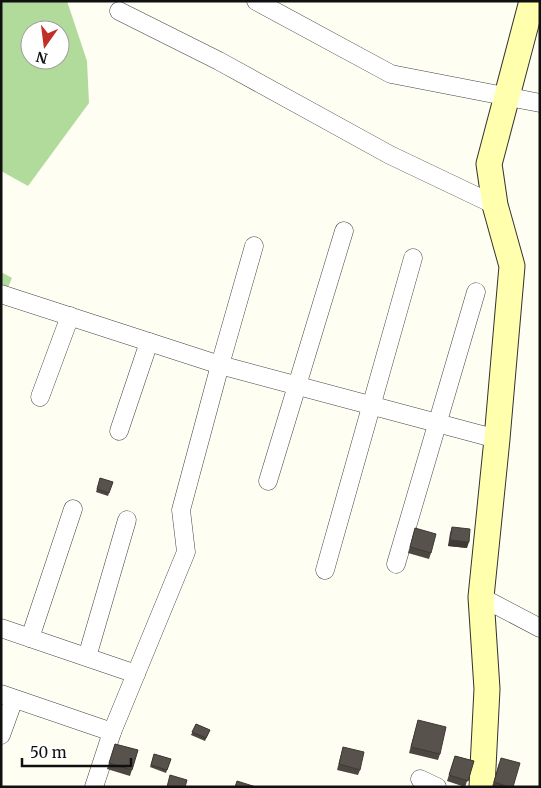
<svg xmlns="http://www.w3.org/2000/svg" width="541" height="788" font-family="Merriweather,serif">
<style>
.forest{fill:#b0db9a;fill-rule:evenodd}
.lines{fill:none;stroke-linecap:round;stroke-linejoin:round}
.street-casing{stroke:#434343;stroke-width:19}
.secondary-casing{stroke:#323232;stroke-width:27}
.street{stroke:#fff;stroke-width:18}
.secondary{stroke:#ffffad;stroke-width:25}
.wall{fill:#4c4741}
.shaded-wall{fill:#3e3935}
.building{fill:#58524c;stroke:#3e3935}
</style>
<rect width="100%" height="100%" fill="#fffef2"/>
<g class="forest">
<path d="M1,1H67L87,61L89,103L28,186L1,171ZM30,30H60V60H30Z"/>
<path d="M1,272L12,278L1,304Z"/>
</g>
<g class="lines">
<g class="street-casing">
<g id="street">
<path d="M256,1L391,74L540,103"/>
<path d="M119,11L219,61L390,155L495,205"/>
<path d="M1,294L220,365L254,246"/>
<path d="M40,397L70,316"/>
<path d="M119,431L149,342"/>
<path d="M268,481L344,231"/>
<path d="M396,564L476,292"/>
<path d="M325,570L413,258"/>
<path d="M481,597L540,628"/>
<path d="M1,628L136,674"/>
<path d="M30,638L73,509"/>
<path d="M87,657L127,520"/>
<path d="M1,694L112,732"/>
<path d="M1,735L14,699"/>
<path d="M420,779L437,787"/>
<path d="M94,787L112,732L186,552L181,510L220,365L497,439"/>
</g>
</g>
<g class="secondary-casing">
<path id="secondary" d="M482,787L487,689L481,597L497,439L512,266L495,205L489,164L532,1"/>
</g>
<use href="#street" class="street"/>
<use href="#secondary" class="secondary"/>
</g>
<g class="wall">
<path d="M100,478L113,482L108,496L96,492Z"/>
<path d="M452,527L467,548L448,546L450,533Z"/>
<path d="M415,528L431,553L429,559L408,553Z"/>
<path d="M418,720L440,754L438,760L409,753Z"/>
<path d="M196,724L210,730L205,741L191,735Z"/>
<path d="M115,744L138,750L130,776L107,769Z"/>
<path d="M343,747L360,770L358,775L337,770Z"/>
<path d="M154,754L171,759L166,773L150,767Z"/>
<path d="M455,756L474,761L465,787L447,781Z"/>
<path d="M499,763L513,787H492Z"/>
</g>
<path class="shaded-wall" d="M450,540L469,542L467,548L448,546Z"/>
<g class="building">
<path d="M100,478L113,482L109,493L97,489Z"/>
<path d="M452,527L470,529L469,542L450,540Z"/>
<path d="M415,528L436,534L431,553L410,547Z"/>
<path d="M418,720L446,727L440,754L411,747Z"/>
<path d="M196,724L210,730L206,738L192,732Z"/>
<path d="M115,744L138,750L132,770L109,763Z"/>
<path d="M343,747L364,752L360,770L339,764Z"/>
<path d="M154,754L171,759L167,770L151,765Z"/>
<path d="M455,756L474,761L468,781L449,775Z"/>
<path d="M501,758L520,763L513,787H509L494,782Z"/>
<path d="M170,775L187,780L185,787H167Z"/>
<path d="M237,781L256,787H235Z"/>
</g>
<rect width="541" height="788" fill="none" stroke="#101010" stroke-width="5"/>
<g transform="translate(45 45) rotate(194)"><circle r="24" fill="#ffffff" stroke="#9f9f9f"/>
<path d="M0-4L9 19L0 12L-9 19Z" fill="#c13026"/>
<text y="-8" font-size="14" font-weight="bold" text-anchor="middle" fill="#101010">N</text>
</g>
<path d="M22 758v8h109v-8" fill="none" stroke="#101010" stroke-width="2.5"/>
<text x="30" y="758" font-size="15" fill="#101010" stroke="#ffffff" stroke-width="4" paint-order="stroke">50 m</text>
</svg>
